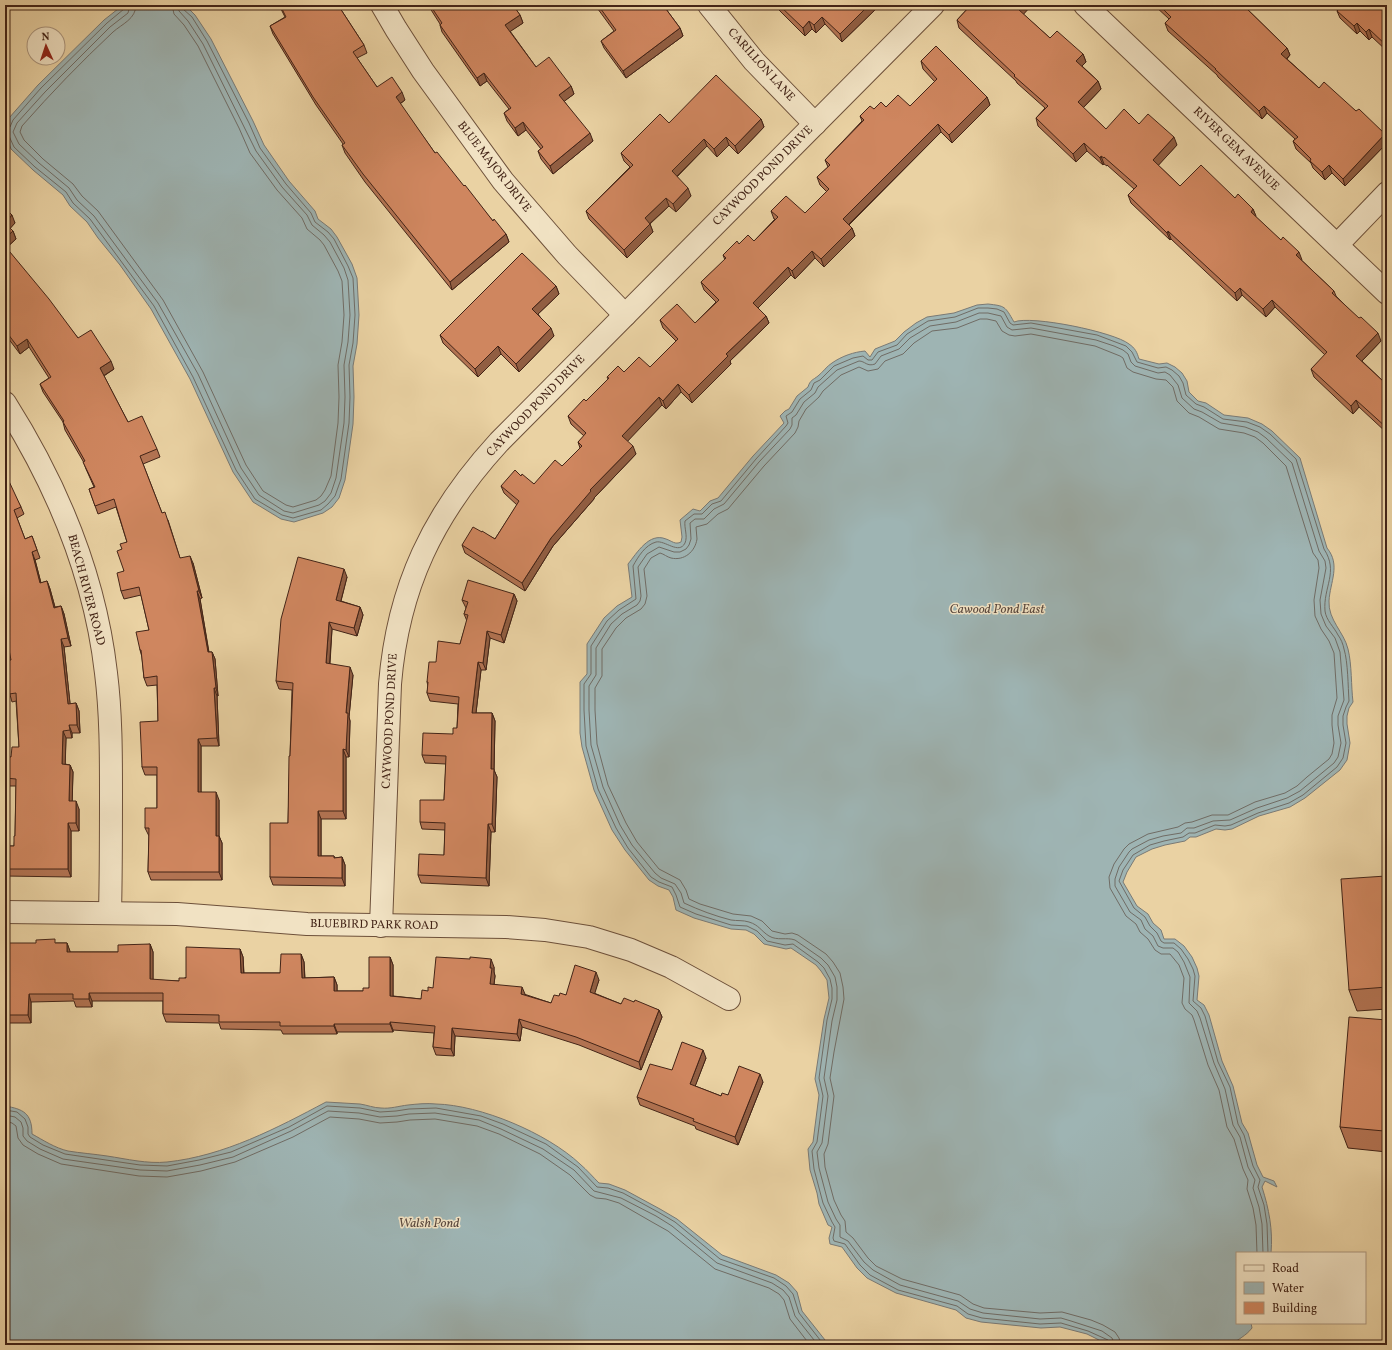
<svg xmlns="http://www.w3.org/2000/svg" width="1392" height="1350" font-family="Vollkorn,serif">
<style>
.water{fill:#9eb4b3;stroke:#7a7a75}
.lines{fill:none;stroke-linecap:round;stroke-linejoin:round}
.shore{stroke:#706c65;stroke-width:1}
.minor-casing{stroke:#6d503a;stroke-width:24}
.minor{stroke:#f1e2c3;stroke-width:22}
.wall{fill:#b27352;stroke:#432417}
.shaded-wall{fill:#915e42;stroke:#432417}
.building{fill:#cf865f;stroke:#432417}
.labels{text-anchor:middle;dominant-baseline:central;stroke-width:3;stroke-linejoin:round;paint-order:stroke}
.street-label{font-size:12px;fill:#432417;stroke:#f1e2c3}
.water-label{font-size:13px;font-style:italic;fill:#5a483e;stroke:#f1e2c3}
</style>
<rect width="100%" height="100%" fill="#ead2a3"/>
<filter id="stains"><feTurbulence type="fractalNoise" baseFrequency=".005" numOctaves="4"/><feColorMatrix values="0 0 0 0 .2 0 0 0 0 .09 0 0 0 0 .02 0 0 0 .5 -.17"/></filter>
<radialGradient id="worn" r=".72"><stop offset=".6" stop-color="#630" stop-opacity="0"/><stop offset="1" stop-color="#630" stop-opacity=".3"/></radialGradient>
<g class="water">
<path d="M123,5H185L195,15L211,39L253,121L264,145L289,181L315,211L318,219L331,229L337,237L352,264L357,278L359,315L357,344L353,366L354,397L353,424L345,480L339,498L332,507L323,513L294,522L281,519L253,502L233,472L190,379L151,309L120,265L98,238L87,222L70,206L63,195L33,170L11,149L8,141L5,137V129L9,118L38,85L104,20Z"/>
<path d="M988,304C1005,306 1005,306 1014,322C1031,315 1114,332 1129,344C1135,348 1137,352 1139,359L1159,364L1167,363L1175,367L1182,373L1187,381L1189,392L1198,401L1206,403L1224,415L1248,418L1262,424L1272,431L1300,458L1327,548C1341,565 1330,582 1329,601C1328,620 1344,632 1348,649C1352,665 1351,686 1353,702L1349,708L1347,716V724L1350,743L1347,760L1340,770L1305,798L1290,807L1259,816L1232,829L1225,830L1216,829L1196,837H1190L1185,841L1165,845L1152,849L1136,857L1127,872L1123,882L1137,906L1148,914L1153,923L1161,930L1164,939H1175L1184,946L1192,957L1197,968L1199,976L1197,1000L1204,1005L1209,1015L1222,1061L1233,1086L1242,1123L1248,1133L1257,1165L1263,1177L1274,1181L1277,1187L1265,1181L1262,1187C1269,1209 1273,1230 1271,1253H1237V1323H1251L1252,1328C1246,1336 1238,1339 1231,1345H1108L1097,1339L1087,1334L1060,1327L1041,1328L981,1322L966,1318L956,1310L896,1293L867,1278L857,1268L842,1247L830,1244L829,1238L832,1227L828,1225L819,1204L817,1193L810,1170L808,1149L813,1142L819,1095L815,1079L824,1019L829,998L827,980L821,971L816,965L791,948L786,949L764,944L754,934L746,930L731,929L694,918L676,910L673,897L669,890L658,886L649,880L625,850L612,830L594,790L582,747L580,733V682L587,674V644L604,618L617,606L632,597L628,564C637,553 649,532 666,539C672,541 675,545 681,542L682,537L680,520L693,509L700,511L710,501L718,498L753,456L784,423L780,416L785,411L789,409L797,396L808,387C810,380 813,380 818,376C823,372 827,366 832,363C842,356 854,352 865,351L870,357L875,349L895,341L904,332L916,323L927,317L954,313L977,305Z"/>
<path d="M326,1102C337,1103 349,1103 360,1104C367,1105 374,1108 381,1108C390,1109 399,1106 408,1105C417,1104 427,1103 436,1104C480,1105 547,1133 580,1164C587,1170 593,1177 599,1183L609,1184L625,1190L660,1209L677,1219L722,1255L776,1275L789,1283L797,1292L802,1311L829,1345H5V1106C23,1109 32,1113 32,1134C43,1140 55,1148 68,1151C80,1153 94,1154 107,1156C127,1159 147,1164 167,1162C224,1156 277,1128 326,1102Z"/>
</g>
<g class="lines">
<g class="shore">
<path d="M130,5L128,13L110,27L45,92L17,123L13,132L19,144L39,163L69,188L77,200L94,216L158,303L198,374L241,468L259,495L284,511L293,513L319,505L325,501L331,493L336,478L344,423L345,397L344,365L348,342L350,315L348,280L344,268L330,242L324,235L312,225L307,215L282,187L256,151L203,44L188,21L179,11L178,5"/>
<path d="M136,5C136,19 122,24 113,32C81,62 51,93 22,126L20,132L24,140L43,159L73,184L82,196L98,211L163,300L203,372L246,465L263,491L286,505L293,507L316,500L321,496L325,490L331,476L338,423L339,397L338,365L342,342L344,315L342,281L338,271L324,245L320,240L307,229L302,218L277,190L250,153L239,128L198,46L184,25L174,14L172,5"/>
<path d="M5,129L10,127L13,120L41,88L107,23L124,9L125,5"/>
<path d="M5,135L9,136L14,147L35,167L66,192L73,203L90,219L154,306L193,377L236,470L255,499L282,515L293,518L321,510L328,504L335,496L341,479L349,423L350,397L349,365L353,343L355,315L353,278L348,266L334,239L328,232L315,222L311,213L286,184L260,148L249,123L207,41L192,17L183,9V5"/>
<path d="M5,1110L17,1112L25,1119L28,1127V1134L30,1137L43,1145L65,1154L140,1165L167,1166L199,1160L231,1152L289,1127L327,1106L360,1108L380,1112L396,1111L409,1109L436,1108L481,1116L503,1124L546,1144L578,1167L597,1187L608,1188L623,1193L658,1212L675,1222L720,1259L774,1278L786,1286L793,1294L799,1313L824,1345"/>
<path d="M5,1115L15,1117L21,1122L23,1128V1136L27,1141L40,1149L63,1159L140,1170L167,1171L200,1165L233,1157L291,1131L328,1111L359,1113L380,1117L397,1116L409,1114L435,1113L479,1120L501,1129L543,1149L574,1170L594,1191L621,1198L656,1216L672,1226L717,1263L772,1283L783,1290L789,1297L795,1316L818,1345"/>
<path d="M5,1121L12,1123L16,1126L18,1138L23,1145L38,1154L61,1164L139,1176L167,1177L201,1171L235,1162L293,1137L330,1117L359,1119L380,1123L397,1122L410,1120L435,1119L477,1126L499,1134L540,1154L570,1175L590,1195L596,1198L606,1199L619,1203L652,1222L668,1231L715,1269L769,1288L779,1294L784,1300L790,1319L810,1345"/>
<path d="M1110,1345L1108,1340L1088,1331L1061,1323L1040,1324L982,1318L968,1314L957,1306L898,1290L870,1275L860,1265L845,1244L834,1241L833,1238L835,1227L832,1222L823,1203L814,1169L812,1151L817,1142L823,1096L819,1078L827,1020L832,999V988L830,979L824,968L818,962L793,944L785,945L767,941L757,931L747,926L731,925L696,914L680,907L676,895L672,887L659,882L651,877L628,848L616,828L598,789L586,746L584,710V684L591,674V646L607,621L619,610L636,599L633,566C638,557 645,545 656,542C665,540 679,555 685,543C688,536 684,528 685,521L694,514H702L712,504L721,501L756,459L786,426L788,423L786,416L792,412L800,399L811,390L814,383L820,380L834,366L853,358L863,356L868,360H872L878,352L897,345L907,334L928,321L955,317L978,308H988L997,309L1004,312L1010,323L1013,325L1031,323L1097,335L1126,346L1132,352L1137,362L1158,368L1166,367L1172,370L1179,376L1183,383L1186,395L1196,404L1204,407L1223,419L1247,422L1260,427L1270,434L1296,459L1324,549C1339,572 1323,587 1325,611C1326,620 1334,627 1338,635C1341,639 1343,644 1344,649C1348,662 1348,686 1349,701L1346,707L1343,716V725L1346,743L1343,758L1337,767L1303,795L1289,803L1258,813L1231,825L1225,826L1215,825L1195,833H1189L1183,837L1164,841L1150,845L1133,855L1123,870L1119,881L1134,908L1145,917L1150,926L1157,933L1161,941L1164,943H1174L1181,949L1188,959L1193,969L1195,976L1193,1001L1201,1008L1205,1016L1218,1062L1230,1087L1238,1124L1244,1135L1253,1166L1260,1180L1258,1187L1264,1205L1267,1224L1268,1253"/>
<path d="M1115,1345L1112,1338L1102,1331L1071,1321L1061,1318L1040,1319L983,1313L970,1309L958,1301L900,1285L873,1270L864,1262L848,1241L840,1237V1225L836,1219L828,1202L819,1168L817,1152L822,1143L828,1096L824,1078L832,1021L837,1000V987L835,977L828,965L821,958L795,940C787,937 777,941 769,936C761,931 759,925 749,922C743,920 737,921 731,920C715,916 699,910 684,903L681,893L675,884L661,878L655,873L632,845L620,825L603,787L591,745L589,710V686L596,675V648L611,624L622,614L637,605L640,601L641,596L638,567L647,554L659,547L674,552H680L686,549L689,545L691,539L690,523L695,519H704L714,509L724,504L759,462L790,429L792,425V418L796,415L804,402L815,393L818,387L837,370L859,361C865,361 867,367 875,364L881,356L899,349L910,338L930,326L956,322L979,313H988L1001,316L1007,327L1012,330L1031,328L1096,340L1114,346L1123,350L1128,354L1131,362L1135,366L1158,373L1165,372L1170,375L1178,385L1182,398L1194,409L1202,412L1221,423L1245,427L1258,432L1266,438L1292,463L1319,551L1325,561L1326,568L1320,600L1321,614L1326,626L1335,638L1340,652L1344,700L1338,716V725L1341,743L1338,757L1334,763L1311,782L1300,791L1287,798L1257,808L1230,820L1213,821L1194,828H1187L1181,833L1163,836L1149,840L1132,849L1129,852L1119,867L1115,879V886L1130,912L1141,920L1145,929L1153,936L1158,946L1163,948H1173L1178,952L1184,962L1190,977L1189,1003L1197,1011L1200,1018L1214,1063L1225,1089L1233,1125L1240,1137L1248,1167L1255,1180L1253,1188L1259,1207L1262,1224L1263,1253"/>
<path d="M1121,1345L1119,1338L1115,1332L1103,1325L1091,1320L1062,1312L1040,1313L984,1308L973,1304L960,1295L902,1279L876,1266L868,1258L853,1238L846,1232L845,1221L841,1215L834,1200L825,1167L824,1154L828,1144L834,1096L830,1078L834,1052L844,999L843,987L840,973L833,962L826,954L798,935L792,933L785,934L772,931L762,921L751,916L733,914L700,904L689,899L686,890L680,880L659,869L637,842L626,823L608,785L597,744L595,710V688L602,676V649L616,628L626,618L641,609L645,604L647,596L644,569L651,558L660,553C664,554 667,557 671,558C684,561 695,552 697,539C697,535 696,531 696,527L707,524L718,514L728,509L764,466L795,433L798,427L799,421L806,409L819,397L823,391L841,375L859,367L868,371L878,369L885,361L903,354L914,343L932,331L957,328L980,319H987L996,321L1002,331L1009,335L1015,336L1031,334L1095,346L1120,356L1123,358L1127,368L1133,372L1156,379L1166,380L1173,387L1177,401L1189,413L1199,417L1219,429L1244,433L1255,437L1263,443L1286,466L1313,553L1318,560L1319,568L1314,600L1315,616L1321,629L1329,641L1334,653L1337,698L1332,715V725L1334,743L1332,754L1329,759L1307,777L1297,786L1285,793L1255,802L1228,815H1212L1192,822L1185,823L1178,827L1148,834L1129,844L1124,849L1114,864L1109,877L1110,888L1126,916L1136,924L1140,932L1148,939L1155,950L1161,954H1170L1179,965L1184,978L1182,1003L1185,1009L1192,1015L1194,1020L1208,1065L1219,1090L1227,1127L1234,1139L1243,1169L1248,1180L1247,1189L1253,1208L1256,1225L1257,1253"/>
</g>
<g class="minor-casing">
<g id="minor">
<path d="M382,5L396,29L423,71L503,181L567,255L625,315"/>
<path d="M709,5L754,61L815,124"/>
<path d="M1085,5L1387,293"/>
<path d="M1337,245L1387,193"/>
<path d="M5,403C57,485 95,576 106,673C111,713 111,754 111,794C111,834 111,873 110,913"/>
<path d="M5,912L177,914L307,924L506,927L545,930L589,937L631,950L671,967L729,999"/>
<path d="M381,926L390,684C398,587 433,514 499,442L933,5"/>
</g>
</g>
<use href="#minor" class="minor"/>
</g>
<g class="wall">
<path d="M279,5H338L364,45L367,53L357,58L377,87L405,100L400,104L435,153L493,221L506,234L509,242L452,290L365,182L345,153L342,145L343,144L316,105L273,34L270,26L285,17Z"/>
<path d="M428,5H513L520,15L523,23L510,31L536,67L571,86L574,94L564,101L593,141L553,174L541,159L538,151L541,149L526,130L518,136L507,121L504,113L509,109L487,81L480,86L442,32L440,25V24Z"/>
<path d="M595,5H663L680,28L683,36L626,78L604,48L601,41L614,31Z"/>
<path d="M777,5H880L842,42L825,24L816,33L812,29L805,36L778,9Z"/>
<path d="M971,5H1032L1023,14L1050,38L1083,54L1086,62L1082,66L1098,81L1101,89L1083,108L1106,129L1139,124L1177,145L1158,165L1180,186L1235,198L1253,209L1256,217L1334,291L1336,296L1381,341L1362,361L1384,382L1387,379V433L1359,407L1353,414L1314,377L1311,369L1325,355L1275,307L1266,317L1242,295L1237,301L1171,239L1170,240L1131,203L1128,195L1134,189L1107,165V166L1104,164L1103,165L1087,151L1076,162L1038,126L1036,118L1045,108L1017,83L1016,81L959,28L957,20Z"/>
<path d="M1154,5H1243L1287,48L1290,55L1287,59L1319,88L1356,111L1385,134L1387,139V143L1345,186L1332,173L1325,180L1313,168L1311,163L1296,149L1293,141L1295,139L1267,113L1262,119L1218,77L1217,75L1168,31L1165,23L1169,19Z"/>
<path d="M1334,5H1387V51L1372,37L1369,40L1360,31L1357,34L1340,18L1337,11L1338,9Z"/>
<path d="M921,61L987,97L990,105L952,143L941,132L849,225L852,228L855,236L824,267L815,258L795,279L791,275L758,308L766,316L769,323L730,361L731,364L692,403L681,392L666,409L662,405L627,441L636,454L594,498V499L553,546L525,591L465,553L462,545L482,532L495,539L517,505L504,493L501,486L521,476L534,484L562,466L580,448L578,442L584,436L571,424L568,416L586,401L608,379L607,377L624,372L650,367L676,341L663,328L660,320L695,323L716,302L704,290L701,282L725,260L723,255L739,244L754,241L775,219H774L771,211L805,213L827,192L820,185L817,177L828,167L825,160L862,121L860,116L874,109L886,107L910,106L935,82L923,69Z"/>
<path d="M761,119L764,127L738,154L729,145L717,157L707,146L677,177L691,196L676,212L669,206L650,224L653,232L627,258L589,219L586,211L630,167L624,161L621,153Z"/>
<path d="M5,208L15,223L10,228L13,231L16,239L6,248L78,338L114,369L104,376L128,422L157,449L160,457L143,464L162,513L168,520L180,558L193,563L202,598L200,599L209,652H212L215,659L218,696H217L219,746H201V792L219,800V836L222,843V880H151L148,872L149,836L145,828L157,808V775H145L142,767L158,721L157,685L147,686L144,678L142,657L140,650L149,630L141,595L124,599L121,591L124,571L122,549L127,542L116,507L98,514L89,489L94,487L86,469L83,461L65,430L63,422L43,392L40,384L49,378L29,347L20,354L5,334Z"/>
<path d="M556,286L559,294L538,314L554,336L519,372L501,354L478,377L443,343L440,335Z"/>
<path d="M5,478L21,507L24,514L17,518L25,539L32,536L40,558L35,560L41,583L47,581L50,589L55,607L61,606L64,614L71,646L64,647L70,704L76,703L79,711L80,733H72V738H66L65,764L70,765L73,772L72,801L79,809V831H71V877L5,876V846H14L15,836L16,786H5V757H11L19,747L16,701L12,702L9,691L5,692V661L11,660Z"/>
<path d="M347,577L341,601L360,607L363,615L357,636L332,629L330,664L353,675L349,717L350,721L349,757H346V819H321V856H334L335,858L342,857L345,865V886L273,885L270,877L288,823L290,756L292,690L279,689L276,681Z"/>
<path d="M514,594L517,601L504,643L490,638L486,670H481L476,713H492L495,721L494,770L497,777L495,832H491L489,886L421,883L418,875L444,855L445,830L422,829L420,822L444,800L446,764L425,763L422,755L453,734L457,728L458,704L430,701L427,693L428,686L427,682L436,662L460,644L467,621L464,614L466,608L462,600Z"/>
<path d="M1387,879V1009L1357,1011L1349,990Z"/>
<path d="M56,943H67L70,952H118L150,944L153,952V980L179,981L240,949L243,957L244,973H280L301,954L304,962L305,978L334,977L337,985V991H363L369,988L390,957L393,965V996L421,999L428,991L433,988L494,967V972L495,976L494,984L551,1003L559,996L566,995L599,980L594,993L621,1004L634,1002L659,1010L662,1017L641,1070L579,1045L522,1027L520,1041L455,1036L454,1056L436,1055L433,1047L434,1033L393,1030V1032H337V1034H283L281,1030L221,1029L219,1023L166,1022L163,1014V1001H92V1007H76L74,1001L31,1002V1023H5V967H7Z"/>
<path d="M1387,1020V1152L1348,1148L1340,1127Z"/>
<path d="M706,1058L695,1086L721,1096L728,1095L763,1082L738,1145L696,1129L695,1126L640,1105L637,1097L672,1070Z"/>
</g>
<g class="shaded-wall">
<path d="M5,5H8L9,8L5,12Z"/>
<path d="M869,5H880L842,42L840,34Z"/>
<path d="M1021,5H1032L1021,17L1018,9Z"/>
<path d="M520,15L523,23L508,33L505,25Z"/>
<path d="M822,17L825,24L816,33L814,25Z"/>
<path d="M809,21L812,29L805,36L803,28Z"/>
<path d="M1357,23L1360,31L1357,34L1354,26Z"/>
<path d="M680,28L683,36L626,78L623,71Z"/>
<path d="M1369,29L1372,37L1369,40L1366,32Z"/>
<path d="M1287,48L1290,55L1284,61L1281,54Z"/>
<path d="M1083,54L1086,62L1079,69L1076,61Z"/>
<path d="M484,73L487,81L480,86L477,78Z"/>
<path d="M1098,81L1101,89L1081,110L1078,102Z"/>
<path d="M571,86L574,94L562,103L559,95Z"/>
<path d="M402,92L405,100L398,105L396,97Z"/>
<path d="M987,97L990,105L952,143L949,135Z"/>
<path d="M1264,106L1267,113L1262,119L1259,111Z"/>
<path d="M761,119L764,127L738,154L735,146Z"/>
<path d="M523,122L526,130L518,136L515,128Z"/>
<path d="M938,124L941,132L846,227L843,219Z"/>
<path d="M590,133L593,141L553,174L550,166Z"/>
<path d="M1385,134L1387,139V143L1345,186L1343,179Z"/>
<path d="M726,137L729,145L717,157L714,149Z"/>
<path d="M1174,137L1177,145L1156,168L1153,160Z"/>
<path d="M704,139L707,146L674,179L672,171Z"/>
<path d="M1084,143L1087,151L1076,162L1073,154Z"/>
<path d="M1101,156L1104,164L1103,165L1100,158Z"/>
<path d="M1329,165L1332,173L1325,180L1322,172Z"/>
<path d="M688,188L691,196L676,212L673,204Z"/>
<path d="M666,198L669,206L647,226L645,218Z"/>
<path d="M1253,209L1256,216L1253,219L1251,212Z"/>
<path d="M12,215L15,223L8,231L5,223Z"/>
<path d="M650,224L653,232L627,258L624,250Z"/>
<path d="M852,228L855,236L824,267L821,259Z"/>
<path d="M13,231L16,239L5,249V238Z"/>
<path d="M1168,231L1171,239L1170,240L1167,233Z"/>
<path d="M506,234L509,242L452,290L450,282Z"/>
<path d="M812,251L815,258L795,279L792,271Z"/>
<path d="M1299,252L1302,260L1299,263L1296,255Z"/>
<path d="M788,267L791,275L756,310L753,303Z"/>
<path d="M556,286L559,294L535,317L532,309Z"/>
<path d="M1240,288L1242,295L1237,301L1235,293Z"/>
<path d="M1272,300L1275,307L1266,317L1263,309Z"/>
<path d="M766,316L769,323L730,361L731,364L692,403L689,395L726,354Z"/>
<path d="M551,328L554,336L519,372L516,364Z"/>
<path d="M1378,333L1381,341L1359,364L1356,356Z"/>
<path d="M27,339L29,347L20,354L17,346Z"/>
<path d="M498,346L501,354L478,377L475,369Z"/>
<path d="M111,361L114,369L103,376L100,368Z"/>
<path d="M678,384L681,392L666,409L663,401Z"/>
<path d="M659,397L662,405L625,444L622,436Z"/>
<path d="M1356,400L1359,407L1353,414L1351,406Z"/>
<path d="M633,446L636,454L594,498V499L553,546L525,591L522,583L551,538L590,490Z"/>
<path d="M32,552L35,560L43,591L40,583Z"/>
<path d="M190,556L193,563L202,598L199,591Z"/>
<path d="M344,569L347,577L339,608L336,600Z"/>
<path d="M47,581L50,589L57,615L54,608Z"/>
<path d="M197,591L200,599L210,660L208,652Z"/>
<path d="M514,594L517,601L504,643L501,635Z"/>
<path d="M61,606L64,614L71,646L68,638Z"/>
<path d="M360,607L363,615L357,636L354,628Z"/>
<path d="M329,622L332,629L329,671L326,663Z"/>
<path d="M487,631L490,638L486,670L483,663Z"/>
<path d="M61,639L64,647L71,712L68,704Z"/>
<path d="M212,652L215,659L218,696L216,688Z"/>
<path d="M478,662L481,670L475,721L472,713Z"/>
<path d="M350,667L353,675L349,717L350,721L349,757L346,750V713Z"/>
<path d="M214,688L217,696L219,746L217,738Z"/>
<path d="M76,703L79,711L80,733L77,725Z"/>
<path d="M492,713L495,721L494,770L497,777L495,832L492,824L491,769Z"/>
<path d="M69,725L72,733V738L70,730Z"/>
<path d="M63,731L66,738L65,772L62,764Z"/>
<path d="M198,739L201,746V800L198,792Z"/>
<path d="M343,749L346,757V819L343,811Z"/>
<path d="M70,765L73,772L72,809L69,801Z"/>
<path d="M216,792L219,800V843L216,836Z"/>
<path d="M76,801L79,809V831L76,823Z"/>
<path d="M318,811L321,819V863L318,856Z"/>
<path d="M68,823L71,831V877L68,869Z"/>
<path d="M488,824L491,832L489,886L486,878Z"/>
<path d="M219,836L222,843V880L219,872Z"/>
<path d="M342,857L345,865V886L342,878Z"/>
<path d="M67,943L70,951V960L67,952Z"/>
<path d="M150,944L153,952V987L150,979Z"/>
<path d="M240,949L243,957L244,981L241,973Z"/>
<path d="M301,954L304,962L305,985L302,978Z"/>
<path d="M390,957L393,965V1004L390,996Z"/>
<path d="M491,959L494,967V972L495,976L493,992L490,984V968Z"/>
<path d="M596,972L599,980L593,999L590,992Z"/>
<path d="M334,977L337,985V999L334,991Z"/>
<path d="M522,987L525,994L524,1002L521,994Z"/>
<path d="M89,993L92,1001V1007L89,999Z"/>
<path d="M29,994L31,1002V1023L28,1015Z"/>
<path d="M659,1010L662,1017L641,1070L639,1062Z"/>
<path d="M519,1019L522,1027L520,1041L517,1034Z"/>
<path d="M390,1022L393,1030V1032L390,1024Z"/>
<path d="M334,1024L337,1032V1034L334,1026Z"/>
<path d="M452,1028L455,1036L454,1056L451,1049Z"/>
<path d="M703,1050L706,1058L693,1092L690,1084Z"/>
<path d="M760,1074L763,1082L738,1145L735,1137Z"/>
<path d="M1384,1126L1387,1135V1140L1384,1131Z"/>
</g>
<g class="building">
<path d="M280,5H338L364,45L353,52L377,87L392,77L402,92L396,97L435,153L437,152L464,186L465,185L493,221L494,219L506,234L450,282L363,174L342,145L345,143L313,97L270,26L286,17Z"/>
<path d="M430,5H513L520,15L505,25L536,67L549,57L571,86L559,95L590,133L550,166L538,151L543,147L523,122L515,128L504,113L511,108L484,73L477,78L440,25L442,23Z"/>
<path d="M598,5H663L680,28L623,71L601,41L616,30Z"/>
<path d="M779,5H869L840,34L822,17L814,25L809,21L803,28Z"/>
<path d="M971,5H1021L1018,9L1050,38L1057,31L1083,54L1076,61L1098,81L1078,102L1106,129L1124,109L1139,124L1148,114L1174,137L1153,160L1180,186L1201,165L1235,198L1238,194L1253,209L1251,212L1281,240L1283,237L1299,252L1296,255L1334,291L1332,293L1359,318L1361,317L1378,333L1356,356L1384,382L1387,379V428L1356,400L1351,406L1311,369L1327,352L1272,300L1263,309L1240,288L1235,293L1168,231L1167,233L1128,195L1137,186L1104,157V158L1101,156L1100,158L1084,143L1073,154L1036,118L1048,106L1014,76L1015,75L957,20Z"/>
<path d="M1159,5H1243L1287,48L1281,54L1319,88L1324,82L1356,111L1359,109L1385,134L1343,179L1329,165L1322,172L1310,161L1311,159L1293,141L1298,137L1264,106L1259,111L1215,69H1216L1165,23L1171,17Z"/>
<path d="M1339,5H1387V46L1369,29L1366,32L1357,23L1354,26L1337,11L1341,7Z"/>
<path d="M936,46L987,97L949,135L938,124L843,219L852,228L821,259L812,251L792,271L788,267L753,303L766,316L726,354L728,356L689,395L678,384L663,401L659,397L622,436L633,446L590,490L591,491L551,538L522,583L462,545L473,527L482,532V531L495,539L519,501L501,486L515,470L521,476L522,474L534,484L555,460L562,466L582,446L578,442L586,433L568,416L584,399L586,401L609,378L607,377L618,366L624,372L639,357L650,367L678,339L660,320L677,304L695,323L719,300L701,282L726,258L723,255L737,241L739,244L748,235L754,241L778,217L771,211L786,196L805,213L829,189L817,177L830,165L825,160L864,120L860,116L870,106L874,109L881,102L886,107L898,95L910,106L937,79L921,61Z"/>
<path d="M716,75L761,119L735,146L726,137L714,149L704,139L672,171L688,188L673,204L666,198L645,218L650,224L624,250L586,211L633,165L621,153L660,114L669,123Z"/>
<path d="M5,208L12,215L5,223Z"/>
<path d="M5,223L13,231L5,238Z"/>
<path d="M5,246L49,299L78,338L91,330L111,361L100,368L128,422L142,416L157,449L140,456L162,513L165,512L180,558L190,556L199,591H197L208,652H212L216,688H214L217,738L198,739V792H216V836H219V872H148L149,828H145V808H157V767H142L140,722L158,721L157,676L144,678L141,650H140L136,632L149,630L139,587L121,591L117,573L124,571L117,551L122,549L120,544L127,542L114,499L95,506L89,489L95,487L83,462L85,461L63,422L64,421L40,384L51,377L27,339L17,346L5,330Z"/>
<path d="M522,253L556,286L532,309L551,328L516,364L498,346L475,369L440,335Z"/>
<path d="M7,477L21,507L14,510L25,539L32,536L37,550L32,552L40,583L47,581L54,608L61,606L68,638L61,639L68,704L76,703L77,725H69L70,730L63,731L62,764L70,765L69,801H76V823H68V869H5V846H14V836H15L16,779L5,778V757H11L12,747H19L16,693L9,694L8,683L5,684V661L11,660L5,629V478Z"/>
<path d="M298,557L344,569L336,600L360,607L354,628L329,622L326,663L350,667L346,713H348L346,750L343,749V811H318V856H334V858L342,857V878L270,877V823H288L289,756H290L293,683L276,681L281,619Z"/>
<path d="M468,580L514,594L501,635L487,631L483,663L478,662L472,713H492L491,769H494L492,824H488L486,878L418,875L419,854L444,855L445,823L420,822V800H444L446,756L422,755L423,733L453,734V728H457L459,697L427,693L428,682H427L429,662H436L438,641L460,644L468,615L464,614L468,602L462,600Z"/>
<path d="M1386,876V881L1387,880V987L1349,990L1341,879Z"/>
<path d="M55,939V943H67V952H118V945L150,944V979L179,981V978H186V947L240,949L241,973H280L281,954H301L302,978L334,977V991H363V988H369V957H390V996L421,999L422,990L428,991V987L433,988L436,957L470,959V957L491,959L490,968H492L490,984L522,987L521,994L551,1003L554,995L559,996L560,993L566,995L575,965L596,972L590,992L621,1004L624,998L634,1002L635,1000L659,1010L639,1062L576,1037L519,1019L517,1034L452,1028L451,1049L433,1047L435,1026L390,1022V1024H334V1026H280V1022H219V1015L163,1014V993H89V999H73V994H29L28,1015H5V967H7L8,943H36V940Z"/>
<path d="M1349,1017L1387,1020V1127L1384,1126V1131L1340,1127Z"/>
<path d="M682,1042L703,1050L690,1084L721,1096L722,1093L728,1095L739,1066L760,1074L735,1137L693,1121L694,1119L637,1097L650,1064L672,1070Z"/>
</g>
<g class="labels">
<g class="street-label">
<text transform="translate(761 65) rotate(48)">CARILLON LANE</text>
<text transform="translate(1236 149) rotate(44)">RIVER GEM AVENUE</text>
<text transform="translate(494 167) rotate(52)">BLUE MAJOR DRIVE</text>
<text transform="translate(763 176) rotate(-45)">CAYWOOD POND DRIVE</text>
<text transform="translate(536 406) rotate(-46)">CAYWOOD POND DRIVE</text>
<text transform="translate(86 590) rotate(75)">BEACH RIVER ROAD</text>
<text transform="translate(390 721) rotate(-87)">CAYWOOD POND DRIVE</text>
<text transform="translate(374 925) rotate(1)">BLUEBIRD PARK ROAD</text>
</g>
<g class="water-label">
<text x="997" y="610">Cawood Pond East</text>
<text x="429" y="1224">Walsh Pond</text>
</g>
</g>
<rect width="1392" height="1350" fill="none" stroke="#ead2a3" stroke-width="20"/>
<rect x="6" y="6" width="1380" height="1338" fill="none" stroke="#432417" stroke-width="2"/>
<rect x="10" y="10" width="1372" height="1330" fill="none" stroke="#432417"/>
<rect x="1236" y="1252" width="130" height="72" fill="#f1e2c3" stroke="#ab967e"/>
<rect x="1244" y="1265" width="20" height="6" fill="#f1e2c3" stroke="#ab967e"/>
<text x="1272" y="1272" font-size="12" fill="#432417">Road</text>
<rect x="1244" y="1282" width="20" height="12" fill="#9eb4b3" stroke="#ab967e"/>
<text x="1272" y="1292" font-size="12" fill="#432417">Water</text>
<rect x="1244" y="1302" width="20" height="12" fill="#cf865f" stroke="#ab967e"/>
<text x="1272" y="1312" font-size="12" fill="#432417">Building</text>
<g transform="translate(46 46) rotate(357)"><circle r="19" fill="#f1e2c3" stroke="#ab967e"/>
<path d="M0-3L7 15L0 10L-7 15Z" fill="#8f2418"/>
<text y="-6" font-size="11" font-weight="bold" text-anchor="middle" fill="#432417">N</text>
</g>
<rect width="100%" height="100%" filter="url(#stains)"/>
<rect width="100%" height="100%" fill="url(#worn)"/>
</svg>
